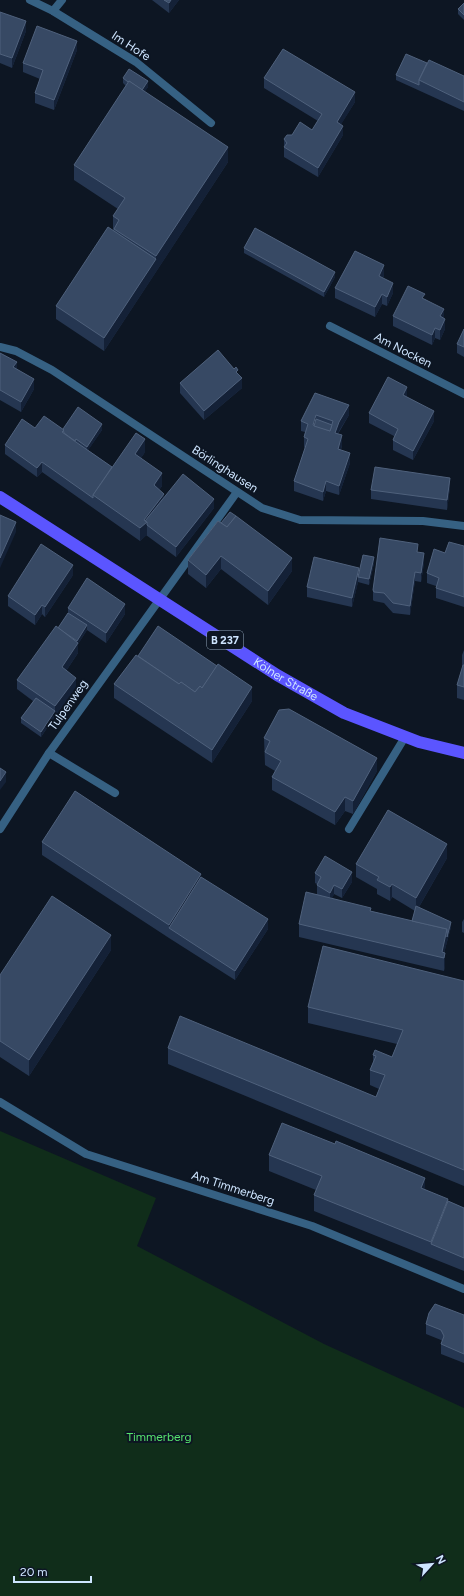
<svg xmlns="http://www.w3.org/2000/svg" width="464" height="1596" font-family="Figtree,sans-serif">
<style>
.green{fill:#102d1a}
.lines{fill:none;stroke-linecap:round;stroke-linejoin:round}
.service{stroke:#366183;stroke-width:8}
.minor{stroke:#366183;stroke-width:8}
.primary{stroke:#5b55ff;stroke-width:12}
.wall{fill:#253651}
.shaded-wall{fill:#142137}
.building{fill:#374964;stroke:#4f617c;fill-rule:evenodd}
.labels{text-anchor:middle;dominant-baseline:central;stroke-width:4;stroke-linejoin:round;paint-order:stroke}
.shield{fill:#0d1623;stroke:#94a7bd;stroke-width:1}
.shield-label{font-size:11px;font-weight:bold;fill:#cee5ff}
.street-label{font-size:12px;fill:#cee5ff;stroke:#0d1623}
.park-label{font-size:12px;fill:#56e36d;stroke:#0d1623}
</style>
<rect width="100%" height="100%" fill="#0d1623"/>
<path class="green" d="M0,1131L156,1198L137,1246L324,1344L464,1408V1596H0Z"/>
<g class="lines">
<g class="service">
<path d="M49,753L115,793"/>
<path d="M349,829L405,737"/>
</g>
<g class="minor">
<path d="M30,0L53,11L136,62L211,123"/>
<path d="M53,11L62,0"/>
<path d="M330,326L464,394"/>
<path d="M0,347L16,351L52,370L262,508L300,520L423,521L464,526"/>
<path d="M0,829L49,753L237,492"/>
<path d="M0,1102L86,1154L312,1226L464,1289"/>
</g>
<path class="primary" id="s1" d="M0,497L277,675L344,713L419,742L464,753"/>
</g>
<g class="wall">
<path d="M152,0H179L169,13Z"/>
<path d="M464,3V20L458,14V9Z"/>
<path d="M0,12L26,31L12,68L0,63Z"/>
<path d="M77,50L54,110L35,103V93L40,79L23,72V63Z"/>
<path d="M427,63L464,76V111L396,80V75Z"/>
<path d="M123,78L148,87L144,92L228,162L104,351L56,319V306L113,231V216L118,209L74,180V165L126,86L123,83Z"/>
<path d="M264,78L355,102L341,124L343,135L318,177L284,157V139L292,135L312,130L318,121L264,88Z"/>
<path d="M244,248L335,277L324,297L244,253Z"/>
<path d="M384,275L383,278L393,293L387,306L382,304L375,317L335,298V288Z"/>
<path d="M425,299L444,318L445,329L440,340L435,338L432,345L393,326V316Z"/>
<path d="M464,329V357L457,353V344Z"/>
<path d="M0,353L17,369L34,389L21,412L0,400Z"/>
<path d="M238,374L242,388L204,420L180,393V383Z"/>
<path d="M315,393L349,415L338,434L342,445L341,450L350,463L339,495L326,491L323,501L294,491V481L305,448L304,447V437L305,432L301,431V421Z"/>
<path d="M407,397L434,421L413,460L393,450V440L394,436L369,423V413Z"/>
<path d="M63,429L102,430L88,450L112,467L145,452L141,458L162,486L159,490L164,498L214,508L176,557L146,535L140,541L42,472L37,477L5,454V445Z"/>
<path d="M450,487L447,510L371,499V490Z"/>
<path d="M218,521L292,571L268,605L221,569L206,588L188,574V560Z"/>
<path d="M464,546V607L436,598V586L427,583V573L445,553Z"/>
<path d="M418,553L424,563L421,582L415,581L410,615L393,613L384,603L374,601L373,600V590Z"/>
<path d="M374,563L369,585L358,582L352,607L307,597V587L359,572Z"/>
<path d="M73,575L45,617L42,614L35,625L8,606V596Z"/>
<path d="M68,608L125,614L106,643L87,630L78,644V653L66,671L76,688L55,716L41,737L21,723V718L33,701L17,689V680L58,628L68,613Z"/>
<path d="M464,650V700L457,698V685L462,668V655Z"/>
<path d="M138,656L252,701L212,763L114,698V684Z"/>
<path d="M264,738L377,771L353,814L345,811L335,825L272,790V777L275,771L265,765Z"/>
<path d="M42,842L201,877L268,929L235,980L169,938L42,855Z"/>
<path d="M447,858L419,907L451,927L444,953L445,966L444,971L299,937V924L317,894V884L315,883V873L352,882L342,898L334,894L332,898L371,911L412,921L415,911L392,897L390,901L377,894V889L356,877V864Z"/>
<path d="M464,919V933L462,932V922Z"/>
<path d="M111,950L29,1076L0,1057V975Z"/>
<path d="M464,981V1186L168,1064V1048L376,1097L379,1089L370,1085V1070L373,1062V1055L392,1057L397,1044L308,1023V1007Z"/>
<path d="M335,1144L448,1201L464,1208V1271L314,1211V1195L316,1190L269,1171V1155Z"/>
<path d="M464,1315V1363L441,1354V1344L442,1341L441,1340L426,1334V1324Z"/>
</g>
<g class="shaded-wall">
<path d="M171,0H179L169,13V3Z"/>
<path d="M26,21V31L12,68V58Z"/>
<path d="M77,41V50L54,110V100Z"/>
<path d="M148,81V87L142,96V91Z"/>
<path d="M355,92V102L337,131V122Z"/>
<path d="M343,126V135L318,177V168Z"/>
<path d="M228,147V162L156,272V256Z"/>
<path d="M156,259V272L104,351V338Z"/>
<path d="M384,265V275L379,286V276Z"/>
<path d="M335,272V277L324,297V292Z"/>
<path d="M393,283V293L387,306V297Z"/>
<path d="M382,294V304L375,317V307Z"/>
<path d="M444,309V318L440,316Z"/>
<path d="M445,319V329L440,340V330Z"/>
<path d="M435,328V338L432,345V335Z"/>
<path d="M17,362V371L13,367Z"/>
<path d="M242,378V388L204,420V411Z"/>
<path d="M34,379V389L21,412V402Z"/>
<path d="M407,387V397L403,395Z"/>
<path d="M349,405V415L339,431L335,443V433L339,422Z"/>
<path d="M434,411V421L413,460V451Z"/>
<path d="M316,415V425L314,430L313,425Z"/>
<path d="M102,424V430L87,452V447Z"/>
<path d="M342,435V445L338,458V449Z"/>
<path d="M145,439V452L135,467V454Z"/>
<path d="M350,453V463L339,495V486Z"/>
<path d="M42,462V472L37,477V468Z"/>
<path d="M162,473V486L154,498V485Z"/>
<path d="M450,478V487L447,510V500Z"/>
<path d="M326,481V491L323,501V492Z"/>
<path d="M164,494V507L147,525V535L140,541V528L144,520Z"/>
<path d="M214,499V508L176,557V547Z"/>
<path d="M16,522V532L0,568V558Z"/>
<path d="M424,553V563L421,582V573Z"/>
<path d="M221,556V569L206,588V575Z"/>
<path d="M374,557V563L369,585V579Z"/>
<path d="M292,558V571L268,605V591Z"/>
<path d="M73,565V575L45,617V607Z"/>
<path d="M359,568V577H358V582L352,607V598Z"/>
<path d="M415,572V581L410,615V606Z"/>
<path d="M125,604V614L106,643V633Z"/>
<path d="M42,605V614L35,625V615Z"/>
<path d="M87,625V630L78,644V653L62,677V667Z"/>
<path d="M76,678V688L55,716L41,737V732L55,711V706Z"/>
<path d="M252,687V701L212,763V750Z"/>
<path d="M377,758V771L353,814V801Z"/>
<path d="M6,772V782L0,790V781Z"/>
<path d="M345,797V811L335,825V812Z"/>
<path d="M447,844V858L416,912V898Z"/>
<path d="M352,872V882L342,898V889Z"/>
<path d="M201,874V887L169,928V925Z"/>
<path d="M392,884V897L390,901V887Z"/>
<path d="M334,885V894L330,903V893Z"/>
<path d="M268,919V929L235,980V971Z"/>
<path d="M451,922V927L443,957L442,952L447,929Z"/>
<path d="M111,935V950L29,1076V1060Z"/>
<path d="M445,953V966L444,971V958Z"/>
<path d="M425,1178V1193L421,1188Z"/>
<path d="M448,1199V1215L431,1244V1242Z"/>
</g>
<g class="building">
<path d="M164,0H171L169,3Z"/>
<path d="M464,3V15L458,9Z"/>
<path d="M0,12L26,21L12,58L0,54Z"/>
<path d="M37,26L77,41L54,100L35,93L43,70L23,63Z"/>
<path d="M283,49L355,92L337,122L343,126L318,168L284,147L287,143L284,139L287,135H292L300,122L312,130L322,114L264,78Z"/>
<path d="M406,54L427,63L419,80V85L396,75Z"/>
<path d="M429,60L464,76V102L419,80Z"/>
<path d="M129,69L148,81L142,90L129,81L128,82L123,78Z"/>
<path d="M129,81L228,147L156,256L114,229L119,220L113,216L125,198L74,165Z"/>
<path d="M108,227L156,259L104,338L56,306Z"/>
<path d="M255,228L335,272L324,292L244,248Z"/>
<path d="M355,251L384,265L379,276L393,283L387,297L382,294L375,307L335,288Z"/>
<path d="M408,286L425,294L422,298L444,309L440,316L445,319L440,330L435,328L432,335L393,316Z"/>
<path d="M464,329V347L457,344Z"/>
<path d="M218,350L234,369L236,367L238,370L236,372L242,378L204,411L180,383Z"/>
<path d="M0,353L17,362L13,367L34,379L21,402L0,390Z"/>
<path d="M388,377L407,387L403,395L434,411L413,451L393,440L398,429L369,413Z"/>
<path d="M315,393L349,405L339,422L335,433L342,435L338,449L350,453L339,486L326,481L323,492L294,481L308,439L304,437L308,424L301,421ZM316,415L333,421L330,431L313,425Z"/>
<path d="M78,407L102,424L87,447L76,439L75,441L64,433L63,429Z"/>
<path d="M44,416L64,430L62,432L73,440L112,467L93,495V498L42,462L37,468L5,445L22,419L35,428Z"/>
<path d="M316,419L332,425L330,431L314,426Z"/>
<path d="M136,433L145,439L135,454L162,473L154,485L164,494L144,520L147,522L140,528L93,495Z"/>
<path d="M375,467L450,478L447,500L371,490Z"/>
<path d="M183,474L214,499L176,547L147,525V522L145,521Z"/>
<path d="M230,512L236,516L227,527L221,523Z"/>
<path d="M0,515L16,522L0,558Z"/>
<path d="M236,516L292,558L268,591L221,556L206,575L188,560L218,521L227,527Z"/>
<path d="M380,538L418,544L417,552L424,553L421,573L415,572L410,606L393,603L384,593L374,592L373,590Z"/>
<path d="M449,542L464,546V597L436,588L439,578L427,573L434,549L445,553Z"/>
<path d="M41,544L73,565L45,607L42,605L35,615L8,596Z"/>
<path d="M363,555L374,557L369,579L358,577Z"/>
<path d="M314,557L359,568L352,598L307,587Z"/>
<path d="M87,578L125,604L106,633L68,608Z"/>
<path d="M68,613L87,625L77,641L58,628Z"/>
<path d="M56,626L78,643L62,667L76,678L55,706L17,680Z"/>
<path d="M158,626L217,666L202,688L200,686L195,692L181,682L179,684L138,656Z"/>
<path d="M136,655L179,684L181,682L195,692L200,686L202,688L218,664L252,687L212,750L114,684Z"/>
<path d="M463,665H464V687L457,685Z"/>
<path d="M36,698L55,711L41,732L21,718Z"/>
<path d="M289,709L377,758L353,801L345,797L335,812L272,777L281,761L265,752L270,741L264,738L279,710Z"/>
<path d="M0,768L6,772L0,781Z"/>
<path d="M75,791L201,874L169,925L42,842Z"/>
<path d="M388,810L447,844L416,898L392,884L390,887L377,880L379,877L356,864Z"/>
<path d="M325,856L352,872L342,889L334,885L330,893L317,885L321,877L315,873Z"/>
<path d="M201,877L268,919L235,971L169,928Z"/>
<path d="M306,892L371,908L370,911L447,929L442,952L445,953L444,958L299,924Z"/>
<path d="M52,896L111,935L29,1060L0,1041V975Z"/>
<path d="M416,906L451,922L447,937V929L412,921Z"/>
<path d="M323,946L464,981V1170L168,1048L180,1016L376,1097L385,1075L370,1070L376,1056L373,1055L375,1050L392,1057L403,1030L308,1007Z"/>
<path d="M282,1123L335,1144L336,1141L425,1178L421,1188L448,1199L431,1242L314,1195L322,1176L269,1155Z"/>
<path d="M448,1201L464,1208V1258L431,1244Z"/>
<path d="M435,1304L464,1315V1354L441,1344L444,1336L441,1330L426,1324L429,1313Z"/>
</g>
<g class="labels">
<rect class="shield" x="207" y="631" width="36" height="18" rx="3"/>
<g class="shield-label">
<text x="225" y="640">B 237</text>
</g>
<g class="street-label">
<text transform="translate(131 46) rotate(33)">Im Hofe</text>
<text transform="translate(403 350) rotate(27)">Am Nocken</text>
<text transform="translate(225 469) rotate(33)">Börlinghausen</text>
<text stroke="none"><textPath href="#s1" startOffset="339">Kölner Straße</textPath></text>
<text transform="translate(68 705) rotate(-55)">Tulpenweg</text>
<text transform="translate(233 1188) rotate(18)">Am Timmerberg</text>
</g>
<g class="park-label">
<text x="159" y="1437">Timmerberg</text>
</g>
</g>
<g transform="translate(432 1564) rotate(63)" stroke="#0d1623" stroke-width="3" paint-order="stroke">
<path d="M0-3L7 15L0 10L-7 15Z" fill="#cee5ff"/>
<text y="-6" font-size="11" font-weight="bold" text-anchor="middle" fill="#cee5ff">N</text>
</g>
<path d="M14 1576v6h77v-6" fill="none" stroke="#cee5ff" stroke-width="2"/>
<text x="20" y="1576" font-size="12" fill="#cee5ff" stroke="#0d1623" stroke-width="3" paint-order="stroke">20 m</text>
</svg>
